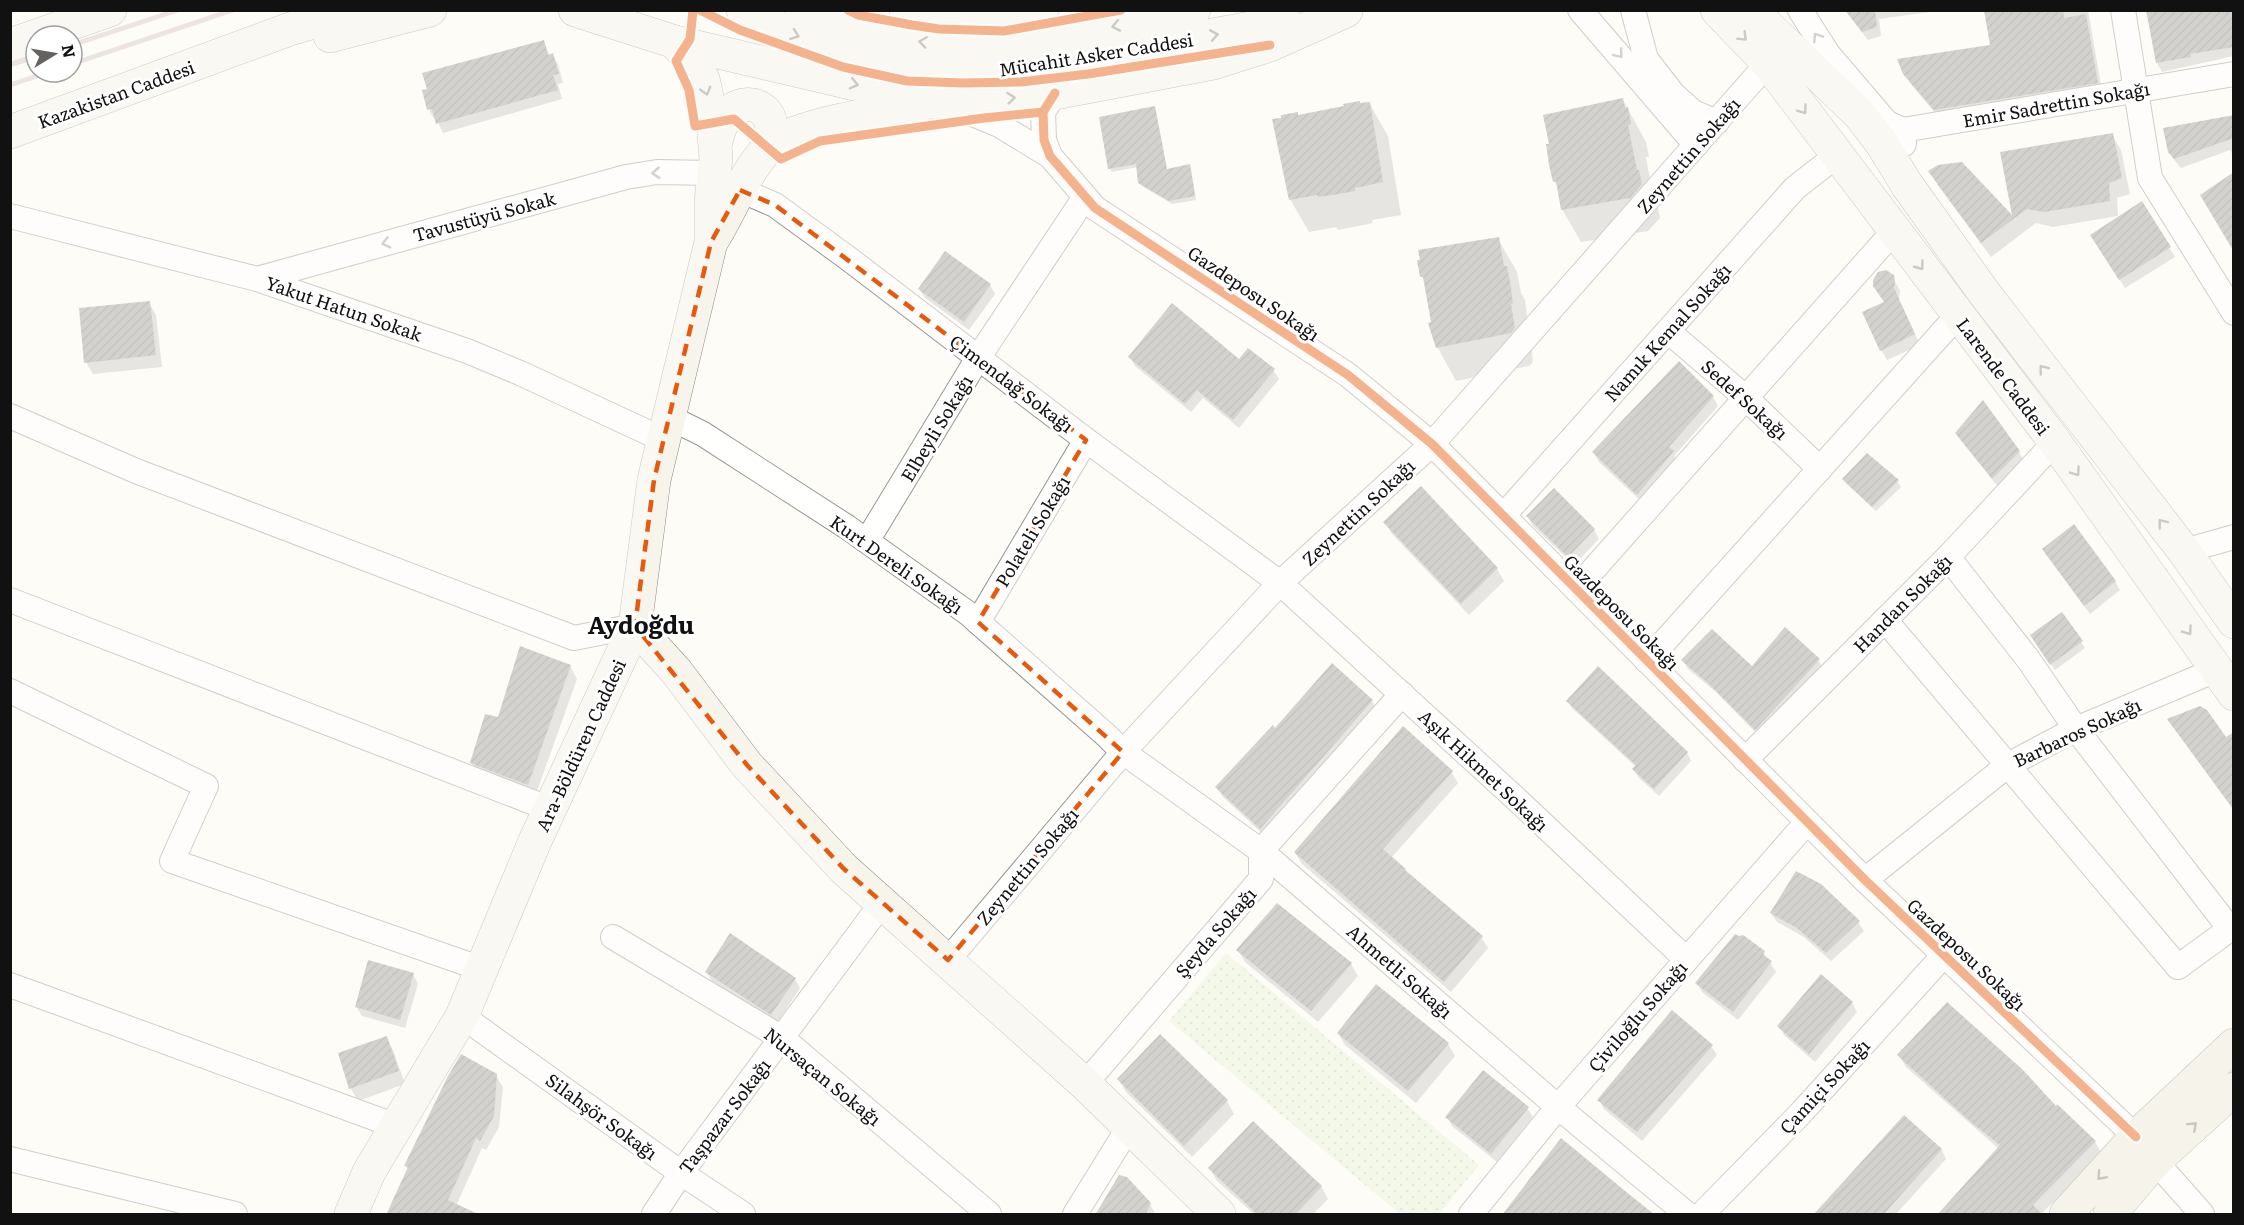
<svg xmlns="http://www.w3.org/2000/svg" width="2244" height="1225" font-family="Literata,serif">
<style>
.grass{fill:url(#grass-dots)}
.shadow{fill:#0003}
.building{fill:url(#building-hatch)}
.lines{fill:none;stroke-linecap:round;stroke-linejoin:round}
.street-casing{stroke:#979795;stroke-width:26}
.secondary-casing{stroke:#8e8d8b;stroke-width:34}
.primary-casing{stroke:#858482;stroke-width:34}
.street{stroke:#fffffe;stroke-width:24}
.secondary{stroke:#f6f4eb;stroke-width:33}
.primary{stroke:#ede9dc;stroke-width:33}
.rail{stroke:#d9c6c7;stroke-width:4.5}
.cycleway-casing{stroke:#fff;stroke-width:13}
.cycleway{stroke:#e8590c;stroke-width:9}
.oneway{stroke:#8f8e89}
.oneway2{stroke:#a0a09f}
.oneway3{stroke:#8a8881}
.marked{fill:none;stroke:#e8590c;stroke-width:4.5;stroke-dasharray:12 8;stroke-linejoin:round}
.labels{text-anchor:middle;dominant-baseline:central;stroke-width:6;stroke-linejoin:round;paint-order:stroke}
.street-label{font-size:18px;fill:#111;stroke:#fff}
.district-label{font-size:24px;font-weight:bold;fill:#111;stroke:#fff}
</style>
<defs>
<pattern id="grass-dots" width="8" height="8" patternUnits="userSpaceOnUse" patternTransform="scale(1.5)"><rect width="8" height="8" fill="#e7f3d7"/><path d="M2 2h.1M6 6h.1" fill="none" stroke="#c5cfb8" stroke-width="1.8" stroke-linecap="round"/></pattern>
<pattern id="building-hatch" width="6" height="6" patternUnits="userSpaceOnUse" patternTransform="scale(1.5)"><rect width="6" height="6" fill="#a19f9c"/><path d="M-1 1l2-2M0 6l6-6M5 7l2-2" fill="none" stroke="#82807e"/></pattern>
</defs>
<rect width="100%" height="100%" fill="#fdfcf7"/>
<path class="grass" d="M1226,953L1479,1165L1439,1214H1400L1169,1021Z"/>
<g class="shadow">
<path d="M1845,10H1944L1879,19L1881,36L1868,40Z"/>
<path d="M1985,10H2088L2102,91L1940,119L1910,83L1905,73L1992,46Z"/>
<path d="M2234,10V56L2162,72L2157,63Z"/>
<path d="M543,41L550,56L552,55L558,64L563,83L558,84L562,99L443,133L436,118L434,119L429,110Z"/>
<path d="M1623,100L1646,142L1649,157H1646L1653,197L1657,204L1660,218L1648,231L1581,242L1562,209L1559,189L1554,181Z"/>
<path d="M1369,103L1388,136L1401,215L1372,220L1373,223L1338,230L1336,227L1309,232L1290,199L1299,116Z"/>
<path d="M1154,108L1167,170L1191,169L1196,200L1172,204L1142,186L1138,167L1112,172L1110,168Z"/>
<path d="M2234,117V157L2230,150L2181,168L2175,161L2169,151Z"/>
<path d="M2112,135L2121,150L2130,194L2117,198L2118,216L2053,227L2036,223L1991,257L1939,187L1930,172L1962,163L2015,220L2001,153Z"/>
<path d="M2142,204L2175,257L2125,288L2098,245Z"/>
<path d="M1498,239L1517,272L1521,293L1525,300L1533,362L1529,366L1456,381L1433,339L1430,324H1433L1425,282L1422,276Z"/>
<path d="M1890,274L1900,290L1899,300L1920,345L1887,360L1881,350Z"/>
<path d="M990,285L995,294L969,330L925,298L919,289Z"/>
<path d="M149,303L156,315L162,367L93,374L86,362Z"/>
<path d="M1130,357L1239,361L1273,370L1279,379L1239,428L1203,398L1191,412L1135,366Z"/>
<path d="M1713,397L1718,406L1674,456L1678,461L1643,503L1599,462L1594,453Z"/>
<path d="M1957,433L2019,452L2024,461L1998,487Z"/>
<path d="M1844,479L1897,481L1901,487L1876,511L1847,484Z"/>
<path d="M1528,517L1594,530L1599,539L1574,565L1533,526Z"/>
<path d="M1385,522L1497,569L1504,581L1469,615L1392,534Z"/>
<path d="M2043,549L2115,581L2120,590L2090,614Z"/>
<path d="M2061,614L2085,648L2055,670L2035,641Z"/>
<path d="M1818,660L1823,668L1760,737L1716,692L1688,669L1683,661L1752,668Z"/>
<path d="M570,666L577,679L535,797L479,775L472,763Z"/>
<path d="M1372,701L1377,710L1266,837L1222,796L1217,787Z"/>
<path d="M1568,701L1687,753L1691,761L1659,796L1639,778L1634,770L1636,767L1573,709Z"/>
<path d="M2172,725L2226,739L2234,744V811Z"/>
<path d="M1451,772L1458,783L1391,858L1481,937L1488,948L1451,992L1302,864L1295,853Z"/>
<path d="M1771,913L1858,922L1864,931L1831,961L1804,937L1777,922Z"/>
<path d="M1238,950L1351,964L1358,976L1318,1022L1245,962Z"/>
<path d="M1763,952L1776,972L1738,1020L1702,992L1697,983Z"/>
<path d="M706,972L795,979L800,988L777,1023L712,981Z"/>
<path d="M413,974L418,984L405,1028L362,1016L356,1006Z"/>
<path d="M1852,1003L1857,1012L1815,1062L1784,1035L1779,1026Z"/>
<path d="M1338,1033L1448,1044L1455,1056L1416,1103L1345,1045Z"/>
<path d="M386,1038L393,1050L405,1084L358,1101L351,1089L340,1054Z"/>
<path d="M1711,1046L1717,1055L1642,1141L1604,1109L1599,1100Z"/>
<path d="M1899,1055L2056,1108L2057,1106L2095,1142L2102,1154L2041,1214H1938L1999,1149L1906,1067Z"/>
<path d="M496,1076L503,1087L499,1127L486,1150L482,1148L456,1206L408,1170L406,1166Z"/>
<path d="M1119,1080L1227,1101L1234,1114L1192,1157L1126,1092Z"/>
<path d="M1527,1108L1533,1117L1497,1162L1452,1126L1447,1117Z"/>
<path d="M1941,1149L1946,1159L1896,1214H1815Z"/>
<path d="M1210,1168L1321,1186L1328,1199L1313,1214H1254L1217,1181Z"/>
<path d="M1150,1204L1155,1214H1097Z"/>
</g>
<g class="building">
<path d="M1845,10H1875L1877,27L1862,32Z"/>
<path d="M1984,10H2063L2064,18L2086,14L2098,83L1934,110L1903,74L1897,59L1990,45Z"/>
<path d="M2146,10H2234V47L2190,54L2191,57L2156,63Z"/>
<path d="M544,40L548,55L553,53L559,74L553,75L558,90L436,124L432,109L427,110L422,90L427,89L422,73Z"/>
<path d="M1623,98L1625,108L1628,107L1631,124L1628,125L1637,170H1639L1642,184L1630,198L1561,210L1556,181L1553,182L1549,165L1546,144H1549L1543,115Z"/>
<path d="M1360,101V103L1370,102L1383,182L1355,188V191L1339,194L1318,197L1317,195L1289,200L1272,119L1281,118V115L1298,112V115L1344,106L1343,104Z"/>
<path d="M1155,106L1167,169L1190,164L1195,196L1169,201L1138,183L1136,164L1108,169L1099,117Z"/>
<path d="M2234,115V138L2174,159L2168,152L2163,128Z"/>
<path d="M2113,133L2122,178L2109,183L2110,201L2044,212L2027,209L1981,243L1928,171L1938,165L1962,162L2012,215L2000,152Z"/>
<path d="M2234,172V252L2200,195Z"/>
<path d="M2142,201L2171,247L2119,280L2090,235Z"/>
<path d="M1499,237L1504,266H1507L1510,282L1513,303L1511,304L1515,328L1511,333L1436,348L1428,323L1431,322L1423,277H1420L1417,260H1420L1418,250Z"/>
<path d="M945,251L991,284L964,322L918,289Z"/>
<path d="M1886,270L1894,275L1895,281L1894,288L1915,334L1880,351L1862,312L1884,302L1873,286V280L1878,272Z"/>
<path d="M150,301L156,355L84,363L79,308Z"/>
<path d="M1172,303L1239,359L1248,348L1275,369L1233,420L1197,390L1185,404L1128,357Z"/>
<path d="M1679,361L1714,396L1669,447L1674,451L1637,495L1592,452Z"/>
<path d="M1983,400L2020,451L1992,479L1955,433Z"/>
<path d="M1867,453L1899,480L1872,507L1842,479Z"/>
<path d="M1421,486L1498,568L1461,604L1383,522Z"/>
<path d="M1554,488L1595,529L1568,557L1526,516Z"/>
<path d="M2074,524L2116,581L2084,606L2042,549Z"/>
<path d="M2062,612L2083,641L2050,665L2030,635Z"/>
<path d="M1785,627L1820,659L1755,730L1709,684L1681,660L1712,629L1752,666Z"/>
<path d="M520,646L571,665L528,785L470,763L485,714L498,717Z"/>
<path d="M1332,663L1373,700L1260,829L1215,787L1273,725L1275,728Z"/>
<path d="M1598,666L1688,752L1654,789L1632,769L1636,765L1566,701Z"/>
<path d="M2200,706L2207,710L2226,737L2234,732V810L2167,719Z"/>
<path d="M1403,726L1453,771L1383,849L1406,869L1405,870L1483,936L1444,982L1294,852Z"/>
<path d="M1796,871L1821,884L1860,921L1826,953L1797,928L1770,913Z"/>
<path d="M1277,903L1352,963L1311,1011L1236,950Z"/>
<path d="M730,933L796,978L771,1015L705,972Z"/>
<path d="M1735,934L1739,936L1743,935L1765,951L1763,955L1772,961L1733,1012L1695,983Z"/>
<path d="M368,960L414,973L400,1020L355,1007Z"/>
<path d="M1821,974L1853,1002L1809,1054L1777,1026Z"/>
<path d="M1376,984L1449,1043L1408,1091L1337,1033Z"/>
<path d="M1947,1002L2023,1070L2056,1106L2057,1104L2096,1141L2033,1205L2043,1215H1937L2000,1145L1972,1123L1897,1055Z"/>
<path d="M1672,1010L1713,1045L1637,1132L1597,1100Z"/>
<path d="M1160,1034L1228,1100L1184,1146L1117,1079Z"/>
<path d="M387,1036L399,1071L349,1089L338,1053Z"/>
<path d="M461,1054L497,1074L494,1116L480,1141L476,1138L448,1200L480,1215H386L408,1167L404,1166L448,1076Z"/>
<path d="M1483,1070L1529,1107L1491,1154L1445,1117Z"/>
<path d="M1904,1115L1942,1149L1883,1215H1813Z"/>
<path d="M1253,1121L1322,1186L1295,1215H1258L1208,1168Z"/>
<path d="M1561,1138L1630,1195L1655,1215H1502Z"/>
<path d="M1119,1175L1127,1177L1151,1203L1145,1215H1095Z"/>
</g>
<g class="lines">
<g class="street-casing">
<g id="street">
<path d="M1580,10L1696,145"/>
<path d="M1633,10L1646,59L1673,94L1693,112L1717,122"/>
<path d="M1800,10L1828,54L1887,123L1903,130L1904,144"/>
<path d="M2123,10L2150,178L2234,313"/>
<path d="M1055,93L1043,112L1044,140L1050,156L1095,208L1348,375L1432,444L1865,880L2136,1137"/>
<path d="M951,105L999,125L1050,156"/>
<path d="M1882,144L1903,130L2234,74"/>
<path d="M740,190L775,205L849,259L1086,440L1280,583L1513,796L1686,959"/>
<path d="M10,216L257,279L467,351L520,373L664,440"/>
<path d="M257,279L626,177L657,172L714,173"/>
<path d="M1668,331L1746,398L1820,469"/>
<path d="M10,416L136,471L574,638L635,626"/>
<path d="M669,417L703,434L847,527L969,614L1107,736L1123,752L1261,851L1558,1107L1687,1214"/>
<path d="M1504,515L1795,188L1836,156"/>
<path d="M867,541L978,358L1085,197"/>
<path d="M2184,551L2234,537"/>
<path d="M1576,589L1894,231"/>
<path d="M10,600L550,809"/>
<path d="M1885,620L2178,967L2230,929L2076,729L2028,659L1948,557"/>
<path d="M978,622L1086,440"/>
<path d="M1647,661L1958,315"/>
<path d="M10,691L206,786L172,861L482,969"/>
<path d="M1745,760L1948,557L2055,442"/>
<path d="M1865,880L2008,765L2076,729L2216,670"/>
<path d="M613,937L782,1038L989,1214"/>
<path d="M948,960L1123,752L1280,583L1432,444L1768,63"/>
<path d="M10,985L396,1126"/>
<path d="M462,1016L681,1173L743,1214"/>
<path d="M1085,1084L1261,879V851L1402,694"/>
<path d="M10,1159L235,1214"/>
<path d="M2155,1161L2202,1214"/>
<path d="M654,1214L681,1173L882,903"/>
<path d="M1075,1214L1129,1127"/>
<path d="M1471,1214L1558,1107L1807,822"/>
<path d="M1702,1214L1800,1114L1944,955"/>
</g>
</g>
<g class="secondary-casing">
<g id="secondary">
<path d="M575,10L675,42L932,102L947,103L1055,93L1213,63L1270,45L1346,11"/>
<path d="M743,10C799,43 891,69 956,70C1013,72 1068,61 1123,51C1177,41 1231,32 1285,22"/>
<path d="M801,10C871,39 951,53 1027,43C1083,35 1138,21 1194,10"/>
<path d="M906,10L968,17L1042,10"/>
<path d="M1717,10L1768,63L2055,442L2234,694"/>
<path d="M1751,10L1859,114L1882,144L1907,185L1985,294L2184,551L2234,622"/>
<path d="M330,36L430,10"/>
<path d="M10,45L110,10"/>
<path d="M10,132L290,29L355,10"/>
<path d="M716,142C718,133 721,123 727,115C739,99 767,101 771,124C773,132 771,139 768,147"/>
<path d="M712,241C731,211 743,175 767,149C790,124 887,112 922,104"/>
<path d="M635,626L676,671L747,765L844,869L1085,1084L1219,1214"/>
<path d="M351,1214L369,1172L462,1016L535,841L635,626L654,480L711,242V201L716,158L713,123L703,79L696,67L675,42"/>
</g>
</g>
<g class="primary-casing">
<g id="primary">
<path d="M2066,1214L2136,1137L2234,1045"/>
<path d="M2110,1214L2155,1161L2234,1089"/>
</g>
</g>
<use href="#street" class="street"/>
<use href="#secondary" class="secondary"/>
<use href="#primary" class="primary"/>
<g class="rail">
<path d="M72,45L178,10"/>
<path d="M72,64L233,10"/>
<path d="M10,65L36,57"/>
<path d="M10,85L49,72"/>
</g>
<g class="cycleway-casing">
<g id="cycleway">
<path d="M693,10L690,39L676,61L689,90L695,126L734,119L781,159L820,141L984,118L1043,112"/>
<path d="M700,10L740,30L843,67L907,81L963,83L1021,82L1088,74L1270,45"/>
<path d="M848,10L858,15L912,25L939,29L1004,31L1121,10"/>
<path d="M1055,93L1043,112L1044,140L1050,156L1095,208L1348,375L1432,444L1865,880L2136,1137"/>
</g>
</g>
<use href="#cycleway" class="cycleway"/>
</g>
<defs><path id="oneway-chevron" d="M-2-3.5L2.5 0L-2 3.5" fill="none" stroke-width="1.6" stroke-linecap="round" stroke-linejoin="round" transform="scale(1.5)"/></defs>
<g class="oneway">
<use href="#oneway-chevron" transform="translate(1116 26) rotate(169)"/>
<use href="#oneway-chevron" transform="translate(795 35) rotate(20)"/>
<use href="#oneway-chevron" transform="translate(1214 35) rotate(-10)"/>
<use href="#oneway-chevron" transform="translate(1743 37) rotate(45)"/>
<use href="#oneway-chevron" transform="translate(923 42) rotate(-172)"/>
<use href="#oneway-chevron" transform="translate(854 84) rotate(13)"/>
<use href="#oneway-chevron" transform="translate(706 91) rotate(74)"/>
<use href="#oneway-chevron" transform="translate(1011 98) rotate(-6)"/>
<use href="#oneway-chevron" transform="translate(1803 110) rotate(54)"/>
<use href="#oneway-chevron" transform="translate(1920 266) rotate(53)"/>
<use href="#oneway-chevron" transform="translate(2043 369) rotate(-128)"/>
<use href="#oneway-chevron" transform="translate(2076 472) rotate(55)"/>
<use href="#oneway-chevron" transform="translate(2162 523) rotate(-128)"/>
<use href="#oneway-chevron" transform="translate(2188 631) rotate(55)"/>
</g>
<g class="oneway2">
<use href="#oneway-chevron" transform="translate(1817 37) rotate(-123)"/>
<use href="#oneway-chevron" transform="translate(1619 54) rotate(50)"/>
<use href="#oneway-chevron" transform="translate(656 173) rotate(176)"/>
<use href="#oneway-chevron" transform="translate(386 243) rotate(165)"/>
</g>
<g class="oneway3">
<use href="#oneway-chevron" transform="translate(2193 1126) rotate(-42)"/>
<use href="#oneway-chevron" transform="translate(2101 1176) rotate(132)"/>
</g>
<path d="M0 0H2244V1225H0ZM740,190L775,205L1086,440L978,622L1123,752L948,960L844,869L747,765L635,626L654,480L711,242Z" fill="#fdfcf7" fill-opacity=".55" fill-rule="evenodd"/>
<path class="marked" d="M740,190L775,205L1086,440L978,622L1123,752L948,960L844,869L747,765L635,626L654,480L711,242Z"/>
<g class="labels">
<g class="street-label">
<text transform="translate(1096 54) rotate(-9)">Mücahit Asker Caddesi</text>
<text transform="translate(116 94) rotate(-20)">Kazakistan Caddesi</text>
<text transform="translate(2056 104) rotate(-10)">Emir Sadrettin Sokağı</text>
<text transform="translate(1688 155) rotate(-49)">Zeynettin Sokağı</text>
<text transform="translate(484 216) rotate(-15)">Tavustüyü Sokak</text>
<text transform="translate(1254 293) rotate(34)">Gazdeposu Sokağı</text>
<text transform="translate(344 308) rotate(19)">Yakut Hatun Sokak</text>
<text transform="translate(1667 332) rotate(-48)">Namık Kemal Sokağı</text>
<text transform="translate(2004 376) rotate(53)">Larende Caddesi</text>
<text transform="translate(1012 383) rotate(37)">Çimendağ Sokağı</text>
<text transform="translate(1745 399) rotate(42)">Sedef Sokağı</text>
<text transform="translate(936 428) rotate(-59)">Elbeyli Sokağı</text>
<text transform="translate(1358 512) rotate(-43)">Zeynettin Sokağı</text>
<text transform="translate(1032 531) rotate(-59)">Polateli Sokağı</text>
<text transform="translate(897 564) rotate(35)">Kurt Dereli Sokağı</text>
<text transform="translate(1902 603) rotate(-45)">Handan Sokağı</text>
<text transform="translate(1622 612) rotate(45)">Gazdeposu Sokağı</text>
<text transform="translate(2077 732) rotate(-25)">Barbaros Sokağı</text>
<text transform="translate(580 745) rotate(-65)">Ara-Böldüren Caddesi</text>
<text transform="translate(1484 770) rotate(43)">Aşık Hikmet Sokağı</text>
<text transform="translate(1027 866) rotate(-50)">Zeynettin Sokağı</text>
<text transform="translate(1215 932) rotate(-49)">Şeyda Sokağı</text>
<text transform="translate(1967 954) rotate(43)">Gazdeposu Sokağı</text>
<text transform="translate(1400 971) rotate(41)">Ahmetli Sokağı</text>
<text transform="translate(1637 1016) rotate(-49)">Çiviloğlu Sokağı</text>
<text transform="translate(823 1076) rotate(39)">Nursaçan Sokağı</text>
<text transform="translate(1824 1086) rotate(-47)">Çamiçi Sokağı</text>
<text transform="translate(602 1116) rotate(36)">Silahşör Sokağı</text>
<text transform="translate(724 1116) rotate(-53)">Taşpazar Sokağı</text>
</g>
<g class="district-label">
<text x="641" y="623">Aydoğdu</text>
</g>
</g>
<rect width="2244" height="1225" fill="none" stroke="#111111" stroke-width="24"/>
<g transform="translate(54 54) rotate(79)"><circle r="28" fill="#ffffff" stroke="#a0a0a0" stroke-width="1.5"/>
<path d="M0-4.5L10 22L0 15L-10 22Z" fill="#646362"/>
<text y="-9" font-size="16" font-weight="bold" text-anchor="middle" fill="#111111">N</text>
</g>
</svg>
